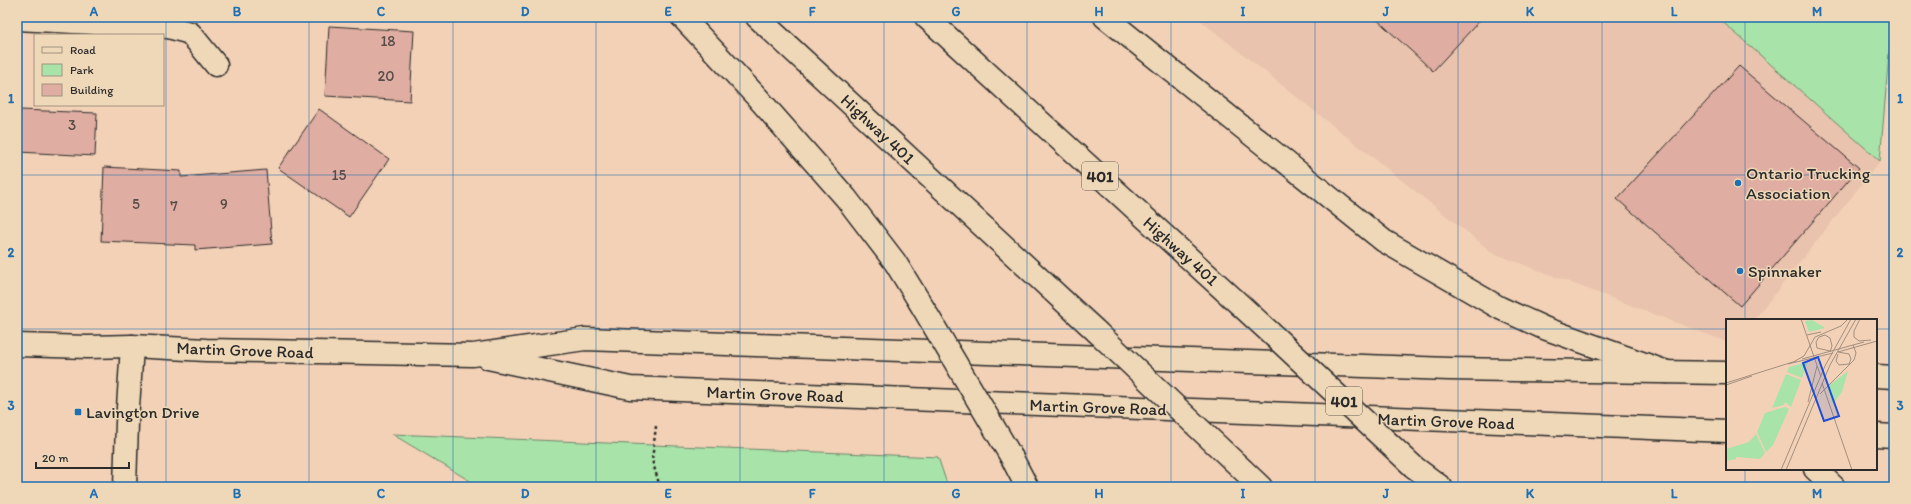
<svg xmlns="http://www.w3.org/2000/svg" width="1911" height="504" font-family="Itim,sans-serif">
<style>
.built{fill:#e9c3ad}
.green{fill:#a8e3a9;stroke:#6a876a}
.building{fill:#dfada1;stroke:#2b2b2b}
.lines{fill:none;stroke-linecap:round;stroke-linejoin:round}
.minor-casing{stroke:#2b2b2b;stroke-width:25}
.major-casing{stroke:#2b2b2b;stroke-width:25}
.highway-casing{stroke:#2b2b2b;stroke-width:25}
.path{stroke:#2b2b2b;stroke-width:2.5;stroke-dasharray:3 3;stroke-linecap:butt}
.minor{stroke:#efd8b8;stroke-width:22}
.major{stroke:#efd8b8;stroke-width:22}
.highway{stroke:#efd8b8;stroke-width:22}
.highway-bridge-casing{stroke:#2b2b2b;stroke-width:25;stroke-linecap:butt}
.highway-bridge{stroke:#efd8b8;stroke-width:22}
.grid{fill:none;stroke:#1f6fb2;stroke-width:1;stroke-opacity:0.55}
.poi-dot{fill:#1f6fb2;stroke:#efd8b8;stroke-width:1.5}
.labels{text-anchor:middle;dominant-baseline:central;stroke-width:3;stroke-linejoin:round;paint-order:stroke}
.number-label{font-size:15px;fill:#584c48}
.shield{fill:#efd8b8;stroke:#665f55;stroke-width:1}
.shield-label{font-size:16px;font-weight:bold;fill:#2b2b2b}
.street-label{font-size:17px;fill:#2b2b2b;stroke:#efd8b8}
.poi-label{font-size:17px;fill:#2b2b2b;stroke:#efd8b8;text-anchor:start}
.inset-road{fill:none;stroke:#a38f7f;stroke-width:1}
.view{fill:#1d4ed8;fill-opacity:0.15;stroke:#1d4ed8;stroke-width:2}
.inset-edge{fill:none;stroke:#2b2b2b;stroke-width:2}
.neatline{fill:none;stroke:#1f6fb2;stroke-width:1.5}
.grid-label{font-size:13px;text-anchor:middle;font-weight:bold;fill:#1f6fb2}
</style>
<rect width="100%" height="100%" fill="#f3d1b7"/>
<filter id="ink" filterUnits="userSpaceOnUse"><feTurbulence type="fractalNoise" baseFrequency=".025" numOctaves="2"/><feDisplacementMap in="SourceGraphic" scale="8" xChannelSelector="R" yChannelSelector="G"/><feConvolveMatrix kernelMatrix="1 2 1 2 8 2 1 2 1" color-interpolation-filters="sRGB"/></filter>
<g filter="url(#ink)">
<path class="built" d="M1196,17H1717L1880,161L1754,320H1727V342L1493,253Z"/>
<g class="green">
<path d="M1717,17H1892L1880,161Z"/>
<path d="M392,434L938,457L948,487H480Z"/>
</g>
<g class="building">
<path d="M1374,17H1483L1433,71Z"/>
<path d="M329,26L414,31L410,101L325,96Z"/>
<path d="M1739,66L1859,168L1740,306L1617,199Z"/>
<path d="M319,109L389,159L349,217L278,168Z"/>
<path d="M20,110L97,113L95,156L18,152Z"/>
<path d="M104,167L181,171V177L266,170L272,244L195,250V245L101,241Z"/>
</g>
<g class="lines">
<g class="minor-casing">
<g id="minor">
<path d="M17,19L168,27L190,33L216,65"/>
<path d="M125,487L127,423L132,346"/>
</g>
</g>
<g class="major-casing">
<g id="major">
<path d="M17,345L88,347L132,346L206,350L473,355L585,339L1449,369L1727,373"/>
<path d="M488,358L630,388L1727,431"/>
<path d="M1876,376L1894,377"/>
<path d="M1876,435L1894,436"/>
<path d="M1815,469L1834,487"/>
</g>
</g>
<g class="highway-casing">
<g id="highway">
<path d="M682,17L757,97L846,198L895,262L919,301"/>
<path d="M757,17L1097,332"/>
<path d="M926,17L1274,336"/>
<path d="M1105,17L1384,241L1500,308L1544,328L1667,372"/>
<path d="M1012,458L1027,487"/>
<path d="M1414,467L1441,487"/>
<path d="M1243,470L1261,487"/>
</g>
</g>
<path class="path" d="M656,426L652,460L660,487"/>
<use href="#minor" class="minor"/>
<use href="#major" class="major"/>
<use href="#highway" class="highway"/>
<g class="highway-bridge-casing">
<g id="highway-bridge">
<path d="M919,301L1012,458"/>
<path d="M1097,332L1243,470"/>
<path d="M1274,336L1414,467"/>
</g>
</g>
<use href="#highway-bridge" class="highway-bridge"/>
</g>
</g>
<path class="grid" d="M166,17V487M309,17V487M453,17V487M596,17V487M740,17V487M884,17V487M1027,17V487M1171,17V487M1315,17V487M1458,17V487M1602,17V487M1745,17V320M17,175H1894M17,329H1727M1876,329H1894M1745,469V487"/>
<g class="poi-dot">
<circle cx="1738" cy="183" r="4"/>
<circle cx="1740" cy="271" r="4"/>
<rect x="74" y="408" width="8" height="8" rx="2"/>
</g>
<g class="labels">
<g class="number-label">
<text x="388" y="41">18</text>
<text x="386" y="76">20</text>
<text x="72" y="125">3</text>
<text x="339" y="175">15</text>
<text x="136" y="204">5</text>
<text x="224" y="204">9</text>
<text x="174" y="206">7</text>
</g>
<g class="shield">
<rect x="1082" y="162" width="36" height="28" rx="3"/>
<rect x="1326" y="387" width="36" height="28" rx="3"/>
</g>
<g class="shield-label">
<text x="1100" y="176">401</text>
<text x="1344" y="401">401</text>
</g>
<g class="street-label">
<text transform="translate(878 129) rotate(43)">Highway 401</text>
<text transform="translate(1181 251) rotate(42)">Highway 401</text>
<text transform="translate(245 350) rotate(2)">Martin Grove Road</text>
<text transform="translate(775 394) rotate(2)">Martin Grove Road</text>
<text transform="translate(1098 407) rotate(2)">Martin Grove Road</text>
<text transform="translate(1446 421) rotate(2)">Martin Grove Road</text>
</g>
<g class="poi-label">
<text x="1746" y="173">Ontario Trucking<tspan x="1746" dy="20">Association</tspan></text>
<text x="1748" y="271">Spinnaker</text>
<text x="86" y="412">Lavington Drive</text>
</g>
</g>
<g transform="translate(1726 319)">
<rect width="151" height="151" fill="#f3d1b7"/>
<path d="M86,1L96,7L99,9L83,13L79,2ZM82,43L76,59L61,53L63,48ZM122,52L116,73L107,85L101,68ZM60,55L75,61L65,88L59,83L58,86L46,89ZM59,88L63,90L47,126L40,133L31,113L39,94ZM30,115L39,134L34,140L10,138V140L0,142V130L23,123Z" fill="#a8e3a9"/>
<path class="inset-road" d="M75,0L95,58M134,0L128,12V18L133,22L145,21M81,16L95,13M104,33L106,27L104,19L99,16L93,18L90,23L91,29L104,32M112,33L151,22M112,33L123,35L125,40L123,45L113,46L110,42L112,35M76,40L138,23M69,42L78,37L89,18L115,7L122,0M62,45L107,34M0,64L70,42M96,64L126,151M0,66L26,57M94,75L128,41L130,34L127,26M82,83L91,47M55,151L99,47L125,0M60,151L104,46L130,0"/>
<path class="view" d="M92,38L113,97L98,102L77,44Z"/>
<rect width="151" height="151" class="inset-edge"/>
</g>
<rect width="1911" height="504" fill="none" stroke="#efd8b8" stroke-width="44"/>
<rect x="34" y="34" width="130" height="72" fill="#efd8b8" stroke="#a19380"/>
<rect x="42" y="47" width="20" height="6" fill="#efd8b8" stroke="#a19380"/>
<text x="70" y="54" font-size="12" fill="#2b2b2b">Road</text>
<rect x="42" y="64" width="20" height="12" fill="#a8e3a9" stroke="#a19380"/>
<text x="70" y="74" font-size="12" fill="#2b2b2b">Park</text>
<rect x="42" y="84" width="20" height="12" fill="#dfada1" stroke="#a19380"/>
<text x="70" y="94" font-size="12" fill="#2b2b2b">Building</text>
<path d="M36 462v6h93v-6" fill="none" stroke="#2b2b2b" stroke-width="2"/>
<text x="42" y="462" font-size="12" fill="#2b2b2b" stroke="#efd8b8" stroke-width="3" paint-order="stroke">20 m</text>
<rect x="22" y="22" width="1867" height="460" class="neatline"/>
<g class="grid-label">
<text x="94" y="16">A</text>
<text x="237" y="16">B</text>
<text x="381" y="16">C</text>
<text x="525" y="16">D</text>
<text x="668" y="16">E</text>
<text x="812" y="16">F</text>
<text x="956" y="16">G</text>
<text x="1099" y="16">H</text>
<text x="1243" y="16">I</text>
<text x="1386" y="16">J</text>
<text x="1530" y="16">K</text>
<text x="1674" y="16">L</text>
<text x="1817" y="16">M</text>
<text x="11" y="103">1</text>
<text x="1900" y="103">1</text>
<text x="11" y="257">2</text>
<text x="1900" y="257">2</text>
<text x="11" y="410">3</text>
<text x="1900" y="410">3</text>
<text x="94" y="498">A</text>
<text x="237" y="498">B</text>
<text x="381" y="498">C</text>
<text x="525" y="498">D</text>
<text x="668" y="498">E</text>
<text x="812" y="498">F</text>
<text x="956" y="498">G</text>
<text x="1099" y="498">H</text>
<text x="1243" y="498">I</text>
<text x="1386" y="498">J</text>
<text x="1530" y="498">K</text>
<text x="1674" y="498">L</text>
<text x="1817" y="498">M</text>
</g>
</svg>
